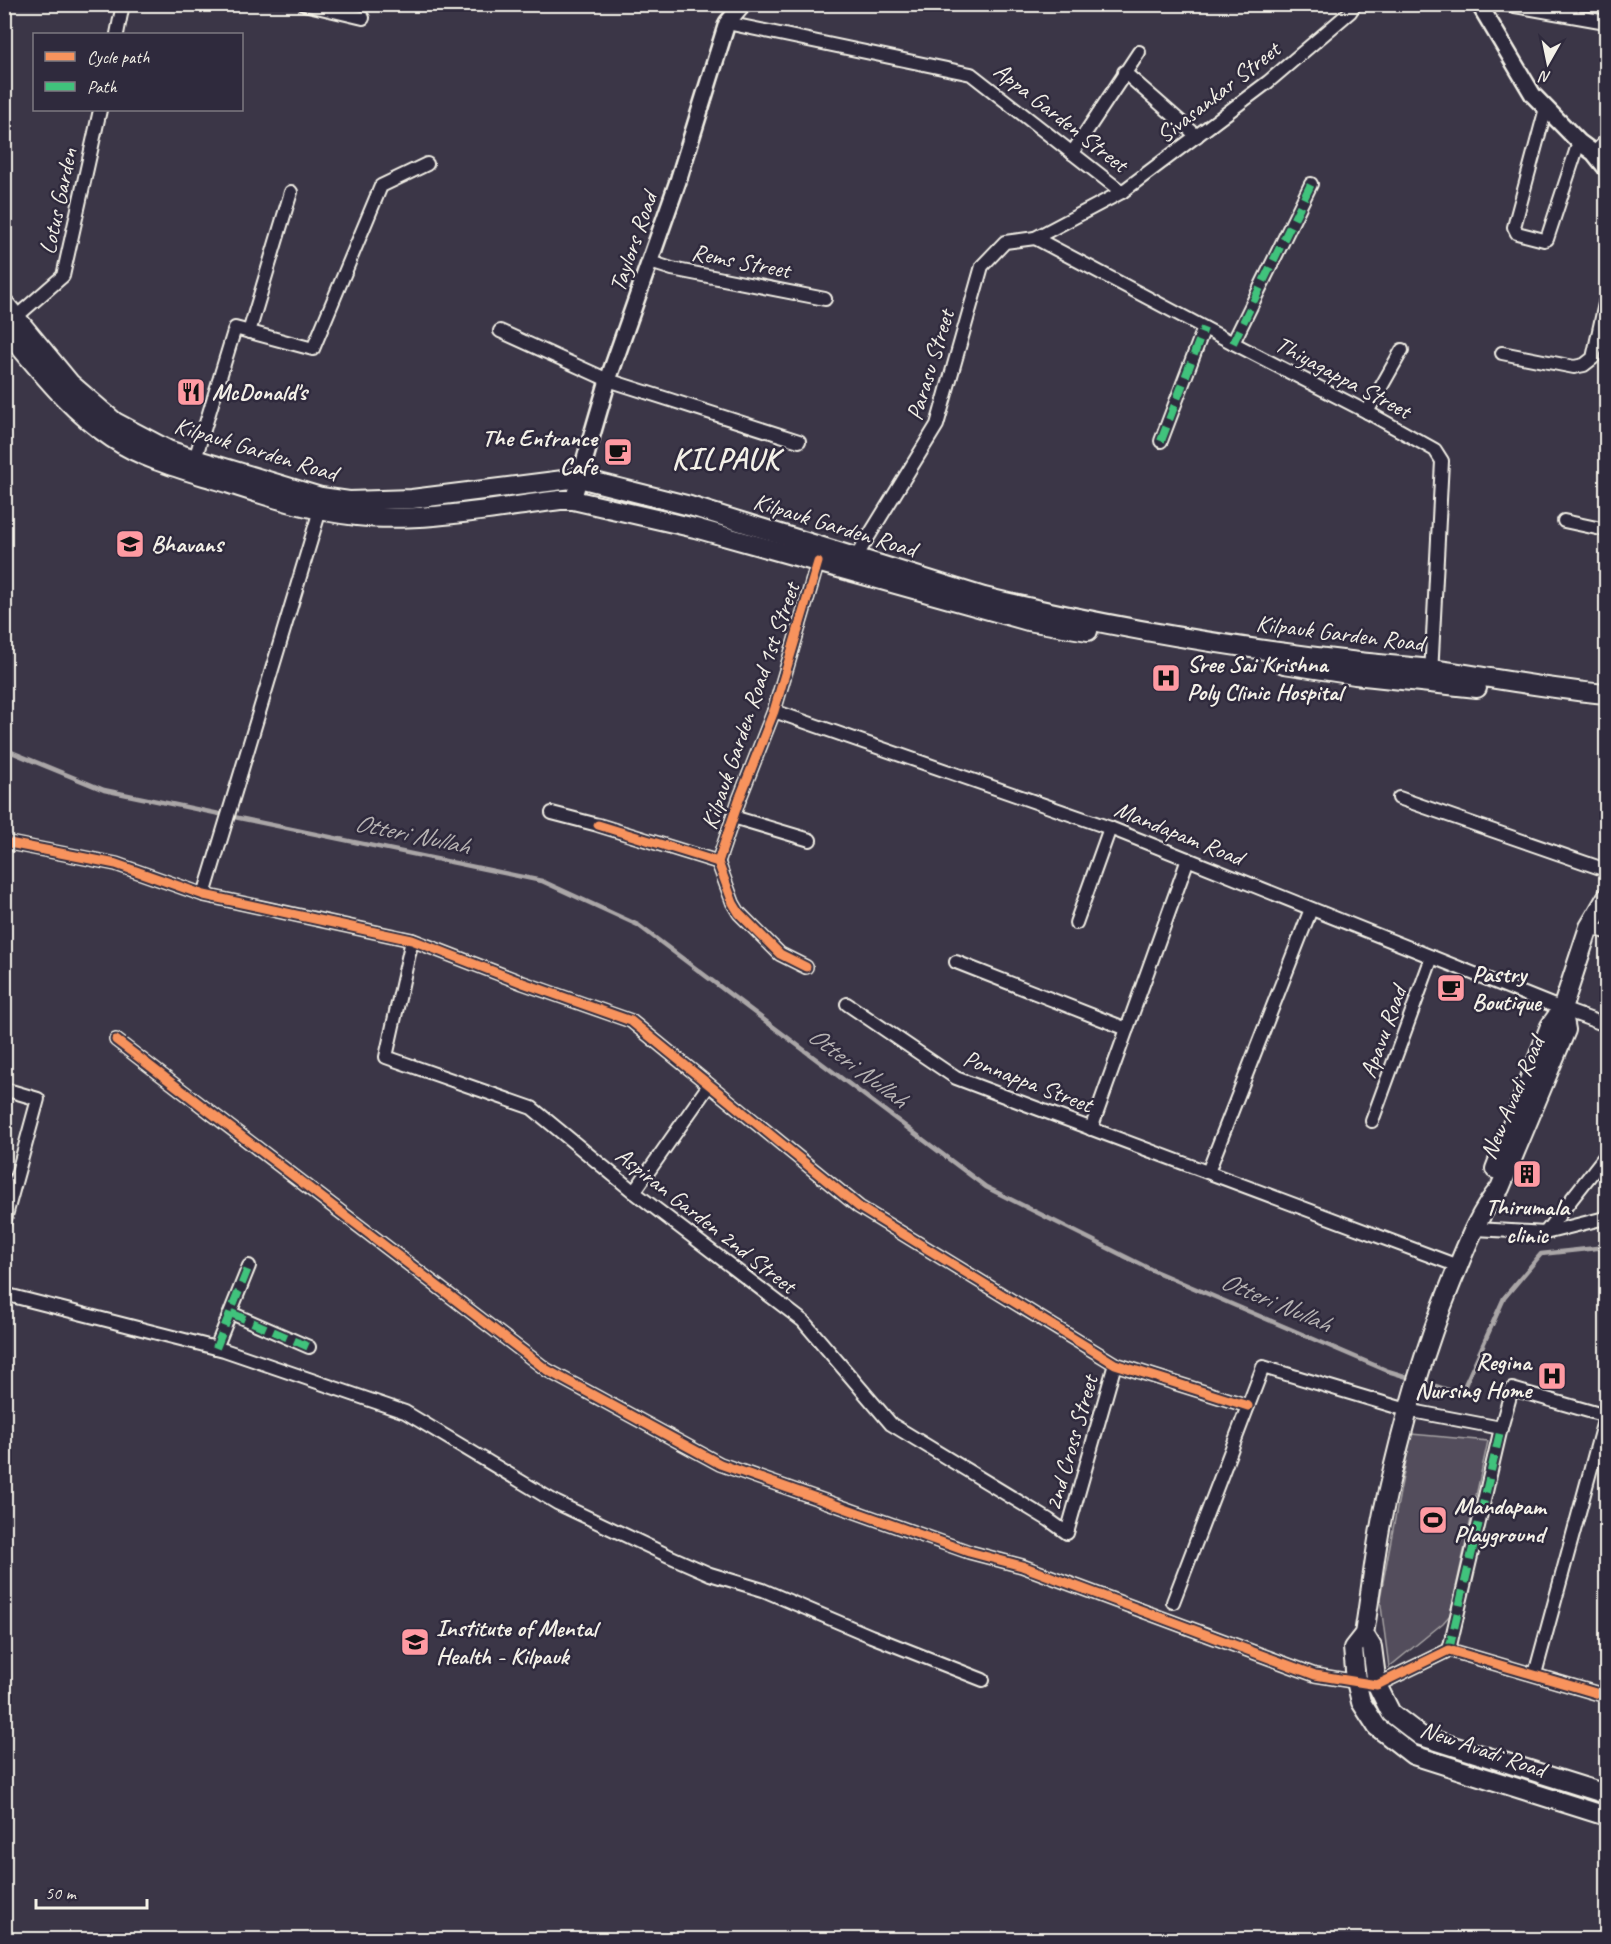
<svg xmlns="http://www.w3.org/2000/svg" width="1611" height="1944" font-family="Caveat,sans-serif">
<style>
.green{fill:#534e5c;stroke:#a4a0a2;stroke-width:1.5}
.lines{fill:none;stroke-linecap:round;stroke-linejoin:round}
.stream{stroke:#aaa6a7;stroke-width:4.5}
.minor-casing{stroke:#f4f1e8;stroke-width:16}
.tertiary-casing{stroke:#f4f1e8;stroke-width:20}
.secondary-casing{stroke:#f4f1e8;stroke-width:22}
.minor{stroke:#2f2a3d;stroke-width:12}
.tertiary{stroke:#2f2a3d;stroke-width:15}
.secondary{stroke:#2f2a3d;stroke-width:18}
.quiet{stroke:#40c37c;stroke-width:8;stroke-dasharray:15 8;stroke-linecap:butt}
.cycleway-casing{stroke:#2f2a3d;stroke-width:13}
.cycleway{stroke:#f8935d;stroke-width:9}
.labels{text-anchor:middle;dominant-baseline:central;stroke-width:5;stroke-linejoin:round;paint-order:stroke}
.street-label{font-size:24px;fill:#f4f1e8;stroke:#2f2a3d}
.poi-label{font-size:24px;font-weight:bold;fill:#f4f1e8;stroke:#2f2a3d;text-anchor:start}
.water-label{font-size:26px;font-style:italic;fill:#b6b2b2;stroke:#2f2a3d}
.district-label{font-size:30px;font-weight:bold;letter-spacing:1.5px;fill:#f4f1e8;stroke:#2f2a3d}
</style>
<rect width="100%" height="100%" fill="#3b3647"/>
<filter id="ink" filterUnits="userSpaceOnUse"><feTurbulence type="fractalNoise" baseFrequency=".0167" numOctaves="2"/><feDisplacementMap in="SourceGraphic" scale="12" xChannelSelector="R" yChannelSelector="G"/><feConvolveMatrix kernelMatrix="1 2 1 2 8 2 1 2 1" color-interpolation-filters="sRGB"/></filter>
<g filter="url(#ink)">
<path class="green" d="M1411,1434L1488,1441L1450,1615L1443,1623L1389,1667L1380,1598Z"/>
<g class="lines">
<g class="stream">
<path d="M4,749L104,790L542,881L638,925L986,1187L1152,1270L1388,1371L1414,1379"/>
<path d="M1422,1382L1461,1394L1504,1298L1541,1254L1606,1247"/>
</g>
<g class="minor-casing">
<g id="minor">
<path d="M304,4L363,18"/>
<path d="M1503,4L1606,22"/>
<path d="M727,23L971,74L1122,192"/>
<path d="M117,34L123,4"/>
<path d="M1124,72L1197,136"/>
<path d="M1546,108L1514,227L1517,233L1544,240L1547,239L1579,142"/>
<path d="M1072,153L1139,52"/>
<path d="M1594,153L1606,141"/>
<path d="M1035,238L1233,343L1367,412L1435,450L1442,461L1431,675"/>
<path d="M650,262L672,269L825,299"/>
<path d="M16,317L63,276L100,110"/>
<path d="M500,331L608,380L799,441"/>
<path d="M249,332L291,192"/>
<path d="M1233,343L1311,184"/>
<path d="M1502,353L1574,367L1584,365L1593,358L1606,299"/>
<path d="M1367,412L1402,350"/>
<path d="M1161,441L1204,328"/>
<path d="M195,459L235,328L313,349L381,186L427,164"/>
<path d="M1564,521L1606,530"/>
<path d="M856,557L937,425L982,266L1005,242L1035,238L1122,192L1268,82L1350,12L1355,4"/>
<path d="M774,711L1110,828L1562,1009L1606,1025"/>
<path d="M1399,798L1606,870"/>
<path d="M552,813L598,825L718,862L739,800L774,711L818,562"/>
<path d="M733,817L810,840"/>
<path d="M4,842L116,864L204,895L412,940L523,983L631,1021L859,1207L1115,1364L1248,1406"/>
<path d="M718,862L733,903L739,913L780,954L806,967"/>
<path d="M204,895L320,510"/>
<path d="M1076,923L1110,828"/>
<path d="M1589,927L1606,932"/>
<path d="M412,940L386,1057L532,1108L634,1192L803,1321L891,1424L1049,1520L1067,1533L1115,1364"/>
<path d="M956,962L1127,1029"/>
<path d="M847,1004L956,1078L1458,1266"/>
<path d="M116,1040L547,1370L720,1464L969,1552L1022,1566L1315,1675L1377,1685L1449,1650L1606,1696"/>
<path d="M4,1089L38,1099L4,1223"/>
<path d="M1372,1121L1432,957"/>
<path d="M1091,1129L1188,859"/>
<path d="M1208,1172L1311,909"/>
<path d="M634,1192L709,1085"/>
<path d="M1476,1229L1545,1233L1601,1219L1606,1220"/>
<path d="M1545,1233L1606,1155"/>
<path d="M4,1294L224,1350L405,1412L557,1503L669,1556L710,1574L763,1590L871,1636L983,1680"/>
<path d="M231,1313L309,1347"/>
<path d="M216,1348L249,1266"/>
<path d="M1173,1602L1263,1367L1407,1410L1501,1428L1512,1389L1606,1416"/>
<path d="M1449,1650L1501,1428"/>
<path d="M1535,1674L1606,1413"/>
</g>
</g>
<g class="tertiary-casing">
<g id="tertiary">
<path d="M1479,4L1533,95L1579,142L1594,153L1606,168"/>
<path d="M573,500L608,380L678,181L727,23L743,4"/>
</g>
</g>
<g class="secondary-casing">
<g id="secondary">
<path d="M4,303L70,383L115,422L168,450L195,459L321,497L349,501L412,499L579,478L690,506L984,597C1104,626 1236,648 1359,662C1383,665 1407,666 1431,669C1490,677 1548,689 1606,694"/>
<path d="M4,328C39,369 67,408 112,438C143,459 181,469 217,480C262,494 309,511 357,516C420,523 496,508 560,500H573L695,528L1028,621L1088,631"/>
<path d="M1284,664L1355,675L1477,688"/>
<path d="M1562,1009L1566,1030L1500,1188C1478,1213 1465,1250 1452,1281C1422,1354 1401,1430 1384,1508C1375,1549 1371,1592 1364,1634L1353,1648L1356,1681L1361,1702L1377,1727L1413,1755L1606,1816"/>
<path d="M1495,1169L1550,1026L1562,1009L1589,927L1606,898"/>
<path d="M1364,1634L1372,1647L1377,1685L1391,1713L1421,1736L1606,1794"/>
</g>
</g>
<use href="#minor" class="minor"/>
<use href="#tertiary" class="tertiary"/>
<use href="#secondary" class="secondary"/>
<g class="quiet">
<path d="M1233,343L1311,184"/>
<path d="M1161,441L1204,328"/>
<path d="M231,1313L309,1347"/>
<path d="M216,1348L249,1266"/>
<path d="M1449,1650L1501,1428"/>
</g>
<g class="cycleway-casing">
<g id="cycleway">
<path d="M598,825L718,862L739,800L774,711L818,562"/>
<path d="M4,842L116,864L204,895L412,940L523,983L631,1021L859,1207L1115,1364L1248,1406"/>
<path d="M718,862L733,903L739,913L780,954L806,967"/>
<path d="M116,1040L547,1370L720,1464L969,1552L1022,1566L1315,1675L1377,1685L1449,1650L1606,1696"/>
</g>
</g>
<use href="#cycleway" class="cycleway"/>
</g>
</g>
<defs>
<g id="restaurant-square" transform="scale(1.5)"><rect x="-9" y="-9" width="18" height="18" rx="4" fill="#ff9aa2" stroke="#2f2a3d"/><path d="M-5-6h1v4h1v-4h1v4h1v-4h1v5L-1.5 .5V6h-2V.5L-5-1ZM5-6V6H3V1.5H1.5Q1.5-4 5-6Z" fill="#111"/></g>
<g id="cafe-square" transform="scale(1.5)"><rect x="-9" y="-9" width="18" height="18" rx="4" fill="#ff9aa2" stroke="#2f2a3d"/><path d="M-5.5-4.5H6V0H3Q3 3.5 0 3.5H-2.5Q-5.5 3.5-5.5 0ZM3-3.2v2h1.7v-2ZM-6 4.5H4V6H-6Z" fill="#111"/></g>
<g id="school-square" transform="scale(1.5)"><rect x="-9" y="-9" width="18" height="18" rx="4" fill="#ff9aa2" stroke="#2f2a3d"/><path d="M0-5L7-2L0 1L-7-2ZM-4 1L0 2.5L4 1V4Q0 6-4 4Z" fill="#111"/></g>
<g id="hospital-square" transform="scale(1.5)"><rect x="-9" y="-9" width="18" height="18" rx="4" fill="#ff9aa2" stroke="#2f2a3d"/><path d="M-5-5h3v3.5h4V-5h3V5h-3V1.5h-4V5h-3Z" fill="#111"/></g>
<g id="building-square" transform="scale(1.5)"><rect x="-9" y="-9" width="18" height="18" rx="4" fill="#ff9aa2" stroke="#2f2a3d"/><path d="M-4-6H4V6H1V3H-1V6H-4ZM-2.5-4.3h1.7v1.8h-1.7ZM.8-4.3h1.7v1.8H.8ZM-2.5-1h1.7V.8h-1.7ZM.8-1h1.7V.8H.8Z" fill="#111"/></g>
<g id="stadium-square" transform="scale(1.5)"><rect x="-9" y="-9" width="18" height="18" rx="4" fill="#ff9aa2" stroke="#2f2a3d"/><path d="M0-5a6.5 5 0 1 0 0 10a6.5 5 0 1 0 0-10ZM-3.5-1.8h7v3.6h-7Z" fill="#111"/></g>
<g id="university-square" transform="scale(1.5)"><rect x="-9" y="-9" width="18" height="18" rx="4" fill="#ff9aa2" stroke="#2f2a3d"/><path d="M0-5L7-2L0 1L-7-2ZM-4 1L0 2.5L4 1V4Q0 6-4 4Z" fill="#111"/></g>
</defs>
<g fill-rule="evenodd">
<use href="#restaurant-square" x="191" y="392"/>
<use href="#cafe-square" x="618" y="452"/>
<use href="#school-square" x="130" y="544"/>
<use href="#hospital-square" x="1166" y="678"/>
<use href="#cafe-square" x="1451" y="988"/>
<use href="#building-square" x="1527" y="1174"/>
<use href="#hospital-square" x="1552" y="1376"/>
<use href="#stadium-square" x="1433" y="1520"/>
<use href="#university-square" x="415" y="1642"/>
</g>
<g class="labels">
<g class="street-label">
<text transform="translate(1218 92) rotate(-38)">Sivasankar Street</text>
<text transform="translate(1061 117) rotate(38)">Appa Garden Street</text>
<text transform="translate(58 201) rotate(-78)">Lotus Garden</text>
<text transform="translate(633 242) rotate(-71)">Taylors Road</text>
<text transform="translate(741 261) rotate(11)">Rems Street</text>
<text transform="translate(930 365) rotate(-73)">Parasu Street</text>
<text transform="translate(1343 377) rotate(28)">Thiyagappa Street</text>
<text transform="translate(256 449) rotate(17)">Kilpauk Garden Road</text>
<text transform="translate(835 525) rotate(17)">Kilpauk Garden Road</text>
<text transform="translate(1340 633) rotate(7)">Kilpauk Garden Road</text>
<text transform="translate(750 706) rotate(-71)">Kilpauk Garden Road 1st Street</text>
<text transform="translate(1179 833) rotate(22)">Mandapam Road</text>
<text transform="translate(1383 1032) rotate(-70)">Apavu Road</text>
<text transform="translate(1028 1081) rotate(21)">Ponnappa Street</text>
<text transform="translate(1512 1098) rotate(-67)">New Avadi Road</text>
<text transform="translate(706 1220) rotate(38)">Aspiran Garden 2nd Street</text>
<text transform="translate(1071 1443) rotate(-74)">2nd Cross Street</text>
<text transform="translate(1483 1749) rotate(19)">New Avadi Road</text>
</g>
<g class="poi-label">
<text x="212" y="392">McDonald's</text>
<text x="597" y="438" text-anchor="end">The Entrance<tspan x="597" dy="28">Cafe</tspan></text>
<text x="151" y="544">Bhavans</text>
<text x="1187" y="664">Sree Sai Krishna<tspan x="1187" dy="28">Poly Clinic Hospital</tspan></text>
<text x="1472" y="974">Pastry<tspan x="1472" dy="28">Boutique</tspan></text>
<text x="1527" y="1207" text-anchor="middle">Thirumala<tspan x="1527" dy="28">clinic</tspan></text>
<text x="1531" y="1362" text-anchor="end">Regina<tspan x="1531" dy="28">Nursing Home</tspan></text>
<text x="1454" y="1506">Mandapam<tspan x="1454" dy="28">Playground</tspan></text>
<text x="436" y="1628">Institute of Mental<tspan x="436" dy="28">Health - Kilpauk</tspan></text>
</g>
<g class="water-label">
<text transform="translate(412 834) rotate(12)">Otteri Nullah</text>
<text transform="translate(858 1067) rotate(37)">Otteri Nullah</text>
<text transform="translate(1276 1302) rotate(23)">Otteri Nullah</text>
</g>
<g class="district-label">
<text x="726" y="459">KILPAUK</text>
</g>
</g>
<rect width="1611" height="1944" fill="none" stroke="#2f2a3d" stroke-width="24"/>
<rect x="12" y="12" width="1587" height="1920" fill="none" stroke="#f4f1e8" stroke-width="2" filter="url(#ink)"/>
<rect x="33" y="33" width="210" height="78" fill="#2f2a3d" stroke="#7e7a81" stroke-width="1.5"/>
<rect x="45" y="52" width="30" height="9" fill="#f8935d" stroke="#7e7a81" stroke-width="1.5"/>
<text x="87" y="63" font-size="18" fill="#f4f1e8">Cycle path</text>
<rect x="45" y="82" width="30" height="9" fill="#40c37c" stroke="#7e7a81" stroke-width="1.5"/>
<text x="87" y="93" font-size="18" fill="#f4f1e8">Path</text>
<g transform="translate(1548 63) rotate(189)" stroke="#2f2a3d" stroke-width="4.5" paint-order="stroke">
<path d="M0-4.5L10 22L0 15L-10 22Z" fill="#f4f1e8"/>
<text y="-9" font-size="16" font-weight="bold" text-anchor="middle" fill="#f4f1e8">N</text>
</g>
<path d="M36 1899v9h111v-9" fill="none" stroke="#f4f1e8" stroke-width="3"/>
<text x="45" y="1899" font-size="18" fill="#f4f1e8" stroke="#2f2a3d" stroke-width="4.5" paint-order="stroke">50 m</text>
</svg>
